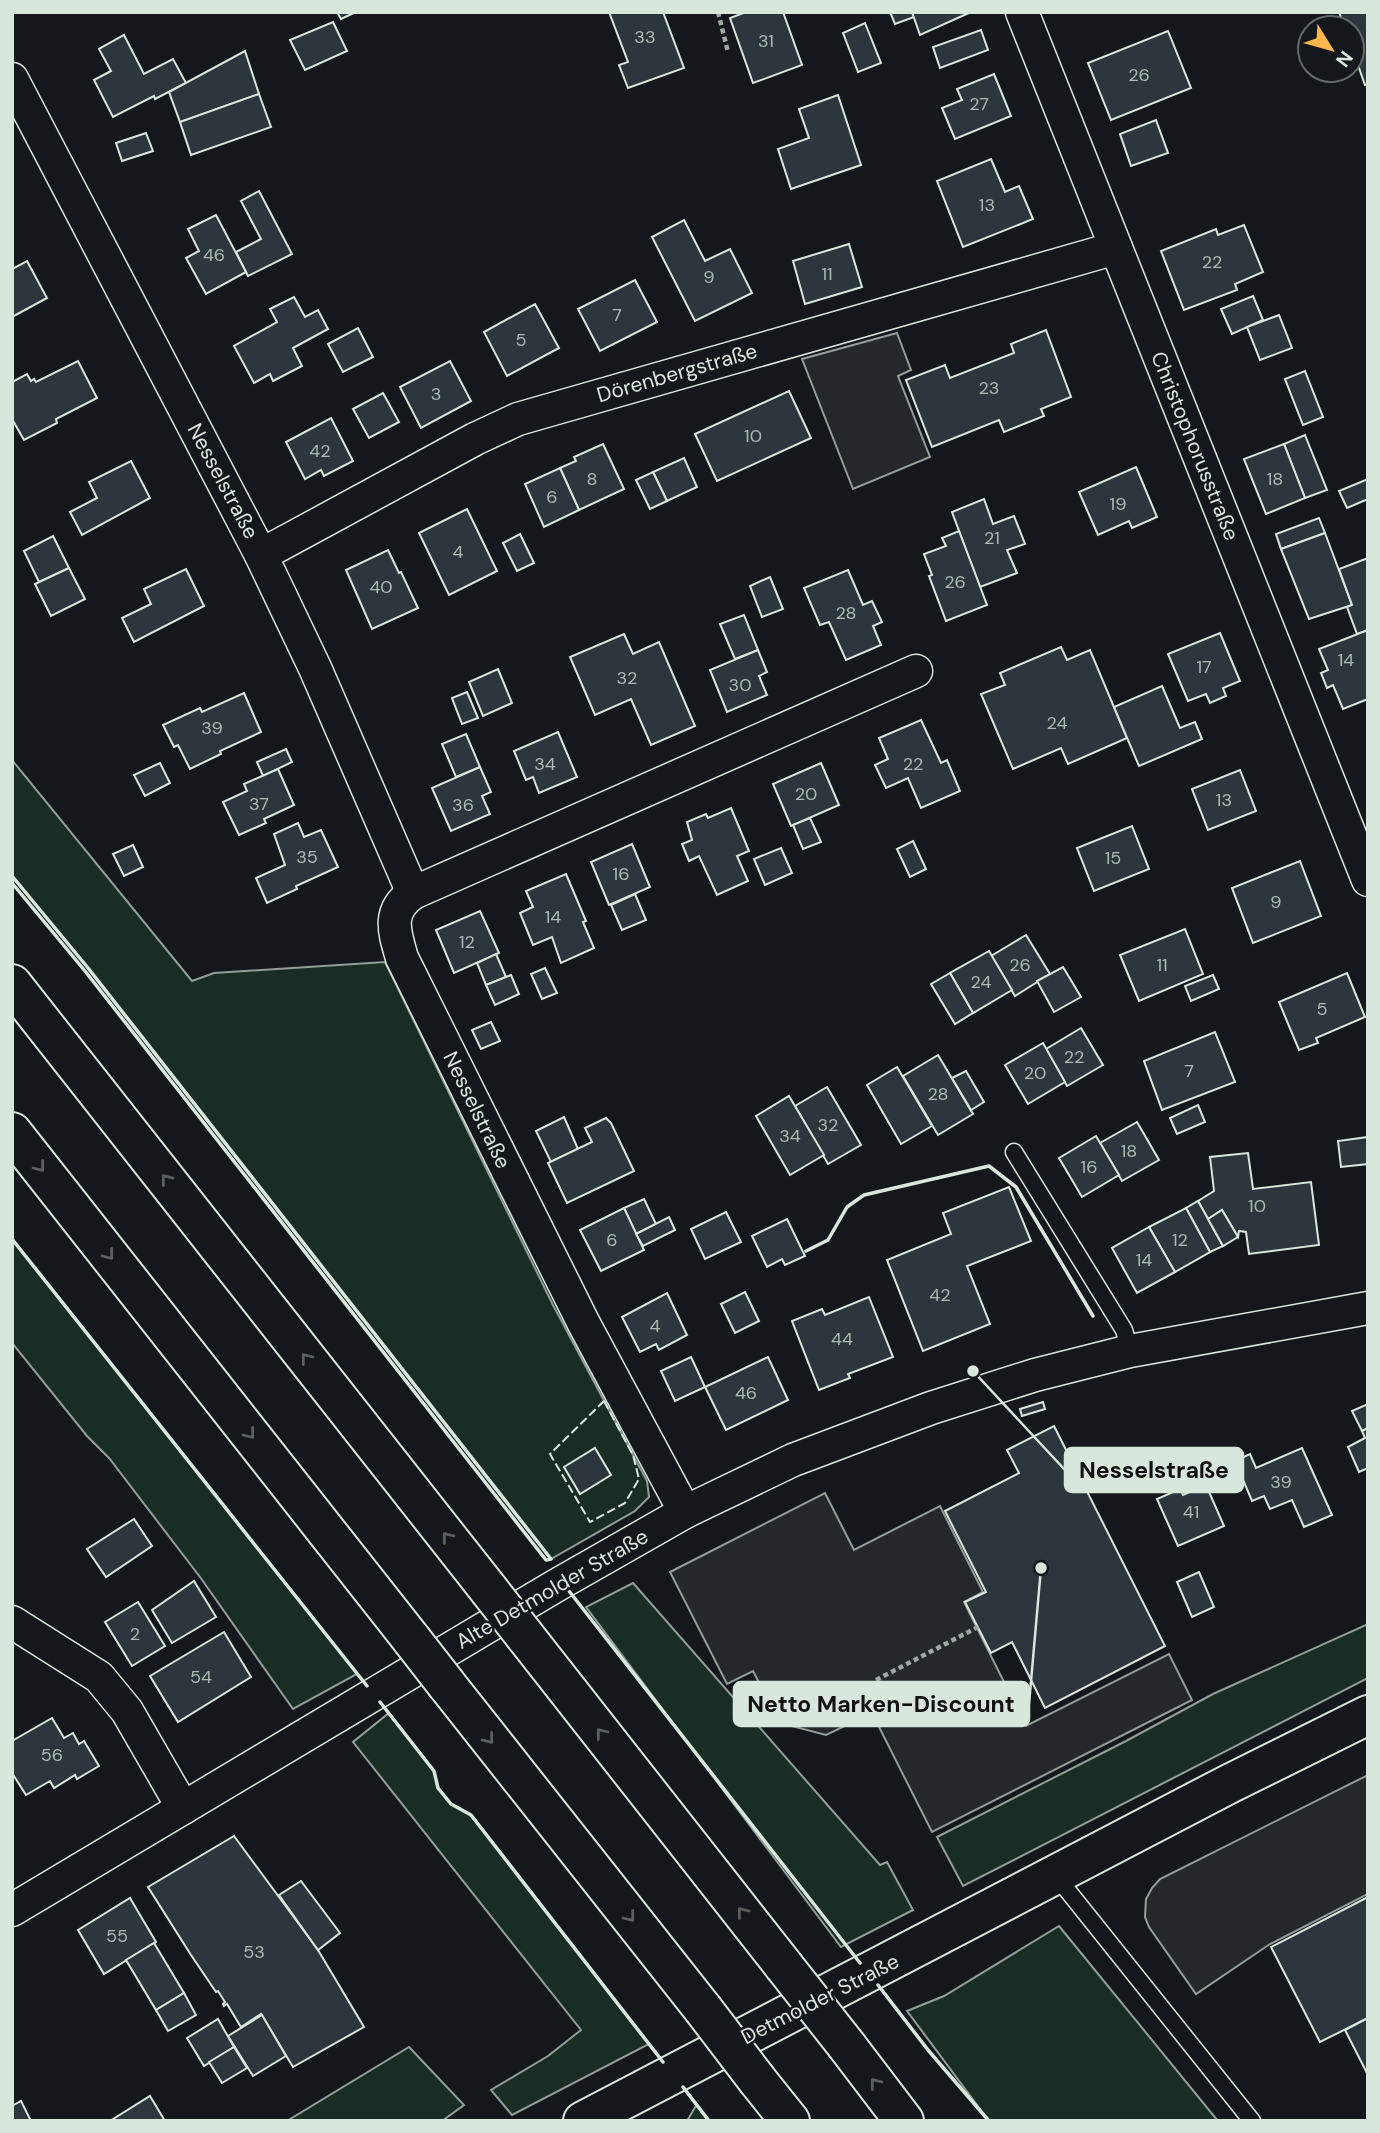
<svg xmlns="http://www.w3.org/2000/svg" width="1380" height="2133" font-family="'DM Sans',sans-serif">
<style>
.green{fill:#1a2d24;stroke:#939e99;stroke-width:2}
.parking{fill:#24282b;stroke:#939e99;stroke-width:2}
.building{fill:#2c363c;stroke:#d8e6dc;stroke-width:2}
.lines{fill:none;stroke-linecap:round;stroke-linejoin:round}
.service-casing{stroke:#d8e6dc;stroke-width:19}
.minor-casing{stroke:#d8e6dc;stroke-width:35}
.tertiary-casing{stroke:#d8e6dc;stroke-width:42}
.motorway-casing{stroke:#d8e6dc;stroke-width:42}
.path{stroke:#9da8a2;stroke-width:4.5;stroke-dasharray:5 3.5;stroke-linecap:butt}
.service{stroke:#14181c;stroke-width:16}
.minor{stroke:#14181c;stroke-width:32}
.tertiary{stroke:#14181c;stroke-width:38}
.motorway{stroke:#14181c;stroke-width:38}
.motorway-bridge-casing{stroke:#d8e6dc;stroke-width:42;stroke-linecap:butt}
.motorway-bridge{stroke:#14181c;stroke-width:38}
.fence{stroke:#d8e6dc;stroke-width:2;stroke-dasharray:9 3.5;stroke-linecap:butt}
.wall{stroke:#d8e6dc;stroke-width:3.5}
.oneway{stroke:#59605f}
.labels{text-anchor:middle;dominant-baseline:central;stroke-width:5;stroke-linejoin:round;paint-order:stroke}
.number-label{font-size:18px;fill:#adbab4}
.street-label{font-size:21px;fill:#d8e6dc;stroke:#14181c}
.leader{fill:none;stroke:#d8e6dc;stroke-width:2.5}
.callout-dot{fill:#d8e6dc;stroke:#14181c;stroke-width:2.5}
.callout{fill:#d8e6dc;stroke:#d8e6dc;stroke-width:2.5}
.callout-label{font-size:23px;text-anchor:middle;font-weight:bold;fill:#111}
</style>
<rect width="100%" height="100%" fill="#14181c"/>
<g class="green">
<path d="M12,760L192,981L214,973L385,962L553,1305L647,1481L649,1497L635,1511L551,1559L88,968L12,876Z"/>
<path d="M12,1239L357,1674L293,1709L200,1577L109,1458L87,1436L12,1343Z"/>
<path d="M633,1583L880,1865L887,1862L913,1910L841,1947L586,1607Z"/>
<path d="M1368,1624V1678L963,1886L937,1837L1126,1741L1213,1694Z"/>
<path d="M389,1713L434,1771L438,1788L451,1804L471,1815L649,2044L512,2115L491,2090L548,2056L581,2030L353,1742Z"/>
<path d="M1059,1926L1218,2121H989L907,2011L944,1996Z"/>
<path d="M409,2047L464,2105L442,2121H287Z"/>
<path d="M697,2104L710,2121H687Z"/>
</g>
<g class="parking">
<path d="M897,333L911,370L898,376L930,457L853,489L802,359Z"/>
<path d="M825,1493L854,1550L940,1506L983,1592L964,1602L1026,1726L1169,1654L1192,1700L932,1832L872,1713L826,1735L780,1723L753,1671L727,1684L670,1572Z"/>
<path d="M1368,1775V1894L1270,1944L1196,1994L1149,1927L1145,1917L1146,1899L1152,1888L1160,1879Z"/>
</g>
<g class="building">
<path d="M337,12H356L341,19Z"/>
<path d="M609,12H663L684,68L628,88L619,65L628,62Z"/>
<path d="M746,12H783L802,65L753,83L730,18Z"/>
<path d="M890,12H912L914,17L895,24Z"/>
<path d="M912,12H971L920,35Z"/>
<path d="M1339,12H1368V84L1365,85L1352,48V28H1345Z"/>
<path d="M333,22L347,51L305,70L290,40Z"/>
<path d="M865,23L881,63L858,72L843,33Z"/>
<path d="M981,30L988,50L940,68L933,47Z"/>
<path d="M1168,31L1191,88L1111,120L1088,63Z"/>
<path d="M124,35L144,74L173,59L186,83L155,99L154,96L113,117L94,80L111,71L99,49Z"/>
<path d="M245,51L259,94L180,122L169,92Z"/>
<path d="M994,74L1011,116L955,139L942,108L962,100L957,89Z"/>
<path d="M259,94L271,127L191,155L180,122Z"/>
<path d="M838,95L861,165L791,189L778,149L809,138L799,109Z"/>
<path d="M1156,120L1168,153L1131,166L1120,134Z"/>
<path d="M146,133L153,151L122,161L116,143Z"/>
<path d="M991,159L1005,192L1019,186L1033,219L963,247L937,181Z"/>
<path d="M259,191L292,254L248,276L236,252L261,239L241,201Z"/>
<path d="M216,215L246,272L206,294L186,258L199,251L188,229Z"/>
<path d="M684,220L705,261L730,249L752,293L695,321L652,237Z"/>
<path d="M1244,225L1263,272L1235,284L1237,290L1184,310L1161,251L1216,229L1218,235Z"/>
<path d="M849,244L862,287L805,304L793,261Z"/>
<path d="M27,261L47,298L12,317V269Z"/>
<path d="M635,280L657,322L600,351L578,309Z"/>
<path d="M1253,296L1263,320L1232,334L1221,309Z"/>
<path d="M294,297L305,317L318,310L328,329L293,348L302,366L273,381L270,374L254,383L234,346L277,322L270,309Z"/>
<path d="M535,304L559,348L507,376L484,332Z"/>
<path d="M1279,315L1292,348L1260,360L1247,327Z"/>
<path d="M358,328L373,357L343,372L328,344Z"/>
<path d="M1046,330L1071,397L1041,409L1044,416L1004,432L999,420L932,447L906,380L945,365L950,378L1014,353L1011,344Z"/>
<path d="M78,361L97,398L56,419L57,423L24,440L12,419V382L27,374L31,381L34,379L36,382Z"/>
<path d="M450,361L471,401L421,428L400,387Z"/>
<path d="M1305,371L1323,417L1303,425L1285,379Z"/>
<path d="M789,391L811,438L717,481L695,434Z"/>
<path d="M383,393L399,422L369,438L353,409Z"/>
<path d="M331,418L353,461L324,476L321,470L305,479L286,442Z"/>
<path d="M1305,435L1327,490L1305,498L1284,444Z"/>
<path d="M603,444L624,489L579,510L560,468L576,461L574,457Z"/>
<path d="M1284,444L1305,498L1266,514L1244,459Z"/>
<path d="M684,458L697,487L667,501L653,472Z"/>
<path d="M131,461L150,498L82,535L70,512L97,498L89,482Z"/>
<path d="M1136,467L1157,517L1132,528L1129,521L1098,535L1079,492Z"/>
<path d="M560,468L579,510L544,527L525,484Z"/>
<path d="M653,472L667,501L650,509L636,480Z"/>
<path d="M1368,479V499L1347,508L1339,491Z"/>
<path d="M984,499L993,524L1014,516L1025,544L1007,550L1017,573L980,587L952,512Z"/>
<path d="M467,509L497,571L449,595L419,533Z"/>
<path d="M1319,518L1325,533L1281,549L1276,534Z"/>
<path d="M959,531L987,605L946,621L929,576L932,575L924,554L946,546L942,538Z"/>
<path d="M1325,533L1352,605L1309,619L1281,549Z"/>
<path d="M520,534L534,563L517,571L503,543Z"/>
<path d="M53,536L69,568L39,582L24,551Z"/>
<path d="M388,550L399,573L401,572L418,608L372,629L346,570Z"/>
<path d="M1368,558V630L1357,634L1347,607L1352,605L1339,569Z"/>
<path d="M69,568L85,599L51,616L35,584Z"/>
<path d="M186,569L204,606L134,642L122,618L151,604L144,589Z"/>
<path d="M848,570L863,605L872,601L882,622L873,626L881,645L846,660L829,622L820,625L804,588Z"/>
<path d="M770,577L783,609L762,617L750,586Z"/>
<path d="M744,615L758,650L735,659L720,624Z"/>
<path d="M1368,630V699L1343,709L1333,685L1327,688L1321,673L1328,670L1319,649Z"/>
<path d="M1220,633L1240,681L1223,688L1226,696L1210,703L1206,694L1188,701L1168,654Z"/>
<path d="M624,634L633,654L659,642L695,726L651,745L631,699L595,715L570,657Z"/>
<path d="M1061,647L1067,660L1090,650L1127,738L1068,764L1061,748L1013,769L981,694L1005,685L1000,673Z"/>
<path d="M758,650L767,672L759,676L767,695L727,712L710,670Z"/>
<path d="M498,669L512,703L483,716L469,682Z"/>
<path d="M1162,686L1180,728L1195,722L1202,739L1139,766L1114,707Z"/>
<path d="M467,692L478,718L462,724L452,698Z"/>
<path d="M244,693L261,732L220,751L221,754L190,769L178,745L174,747L163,725L200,708L202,712Z"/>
<path d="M921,720L941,763L947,760L960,791L921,808L908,778L886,788L875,765L888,759L879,738Z"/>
<path d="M558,732L577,777L539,793L533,777L526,780L514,751Z"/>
<path d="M466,734L480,767L456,777L442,744Z"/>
<path d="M286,749L292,762L263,776L257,762Z"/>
<path d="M160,763L170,783L145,796L134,775Z"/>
<path d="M821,763L839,805L791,826L773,784Z"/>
<path d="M480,767L491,792L482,796L490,814L451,831L432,788Z"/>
<path d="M278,769L294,805L264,819L266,823L239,835L223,802L247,791L244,784Z"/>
<path d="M1240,770L1256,811L1208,830L1192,789Z"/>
<path d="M731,808L749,851L737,856L748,881L717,895L699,856L689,861L682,844L692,840L687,822L706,814L708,818Z"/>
<path d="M810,818L821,842L803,849L793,825Z"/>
<path d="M298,823L304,837L321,830L338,867L296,886L297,889L267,903L256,878L285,865L274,834Z"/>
<path d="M1132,826L1149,869L1094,891L1077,848Z"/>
<path d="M913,841L926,869L910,877L897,849Z"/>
<path d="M632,844L650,887L609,905L591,862Z"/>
<path d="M133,845L143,867L124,876L113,854Z"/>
<path d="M781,848L792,873L765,885L754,859Z"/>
<path d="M1300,861L1321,916L1253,943L1232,888Z"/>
<path d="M566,874L586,921L583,922L594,948L561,963L552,937L533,945L520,913L533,907L526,891Z"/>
<path d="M635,894L646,920L622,930L611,905Z"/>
<path d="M480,911L499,953L454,973L436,930Z"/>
<path d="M1185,929L1203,974L1139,1001L1120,955Z"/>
<path d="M1026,935L1050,974L1015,996L991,956Z"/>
<path d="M989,951L1012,990L973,1013L950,973Z"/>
<path d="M496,954L506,977L486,985L477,963Z"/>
<path d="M1063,967L1081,997L1054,1012L1037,981Z"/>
<path d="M545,968L557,993L542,999L531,974Z"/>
<path d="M950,973L973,1013L955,1024L931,984Z"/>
<path d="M1347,973L1365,1017L1316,1038L1318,1043L1299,1050L1279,1002Z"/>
<path d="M511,975L519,994L495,1005L486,985Z"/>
<path d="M1213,975L1219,989L1191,1001L1185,986Z"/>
<path d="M491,1022L500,1041L481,1049L472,1030Z"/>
<path d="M1081,1028L1103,1065L1067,1086L1046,1049Z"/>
<path d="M1215,1032L1235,1082L1162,1110L1144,1061Z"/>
<path d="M1043,1043L1065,1082L1028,1104L1005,1065Z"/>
<path d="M938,1055L973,1114L938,1135L903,1076Z"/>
<path d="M897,1067L932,1126L901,1144L867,1085Z"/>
<path d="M966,1071L984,1102L971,1110L952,1078Z"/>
<path d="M827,1087L861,1145L828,1164L795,1106Z"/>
<path d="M789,1096L824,1155L790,1175L756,1116Z"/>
<path d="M1198,1105L1205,1122L1177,1134L1170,1118Z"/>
<path d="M564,1117L578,1149L551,1162L536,1131Z"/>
<path d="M606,1118L611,1123L634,1171L567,1203L548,1163L592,1142L585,1128Z"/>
<path d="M1137,1122L1159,1160L1122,1181L1100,1143Z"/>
<path d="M1096,1136L1119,1175L1082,1197L1059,1158Z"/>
<path d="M1368,1137V1164L1341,1167L1338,1141Z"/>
<path d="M1248,1153L1253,1189L1311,1182L1319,1245L1249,1254L1246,1232L1239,1231L1238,1237L1222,1210L1208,1219L1198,1201L1214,1191L1210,1157Z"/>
<path d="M1009,1187L1031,1241L967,1266L990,1324L923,1351L887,1260L951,1234L943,1213Z"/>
<path d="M644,1199L656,1224L636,1234L624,1208Z"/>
<path d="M1198,1201L1223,1246L1210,1252L1186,1208Z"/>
<path d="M624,1208L644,1250L601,1271L580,1230Z"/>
<path d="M1186,1208L1210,1252L1175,1272L1149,1227Z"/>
<path d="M1222,1210L1238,1237L1223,1246L1208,1219Z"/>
<path d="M726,1212L741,1242L705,1259L691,1229Z"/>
<path d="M669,1217L675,1230L643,1246L636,1234Z"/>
<path d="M787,1219L805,1256L785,1265L782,1259L767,1267L752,1236Z"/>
<path d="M1149,1227L1175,1272L1137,1293L1112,1248Z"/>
<path d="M745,1292L759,1321L735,1333L721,1304Z"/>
<path d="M667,1293L687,1335L659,1350L656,1344L640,1352L622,1317Z"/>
<path d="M869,1297L893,1357L848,1374L850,1378L819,1390L792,1321L822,1309L825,1315Z"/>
<path d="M691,1357L705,1387L675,1401L661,1371Z"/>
<path d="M768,1357L788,1400L726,1430L705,1387Z"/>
<path d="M1043,1402L1045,1409L1022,1416L1020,1409Z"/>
<path d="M1368,1404V1428L1362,1431L1352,1411Z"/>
<path d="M1054,1426L1165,1646L1045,1708L1012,1642L991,1653L965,1602L986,1592L945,1511L1019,1473L1007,1450Z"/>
<path d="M1368,1428V1468L1359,1472L1348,1447L1365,1438L1362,1431Z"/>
<path d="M595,1448L611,1475L580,1494L564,1467Z"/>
<path d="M1302,1448L1332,1515L1304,1527L1292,1500L1270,1509L1264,1496L1252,1501L1235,1461L1250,1454L1256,1468Z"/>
<path d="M1206,1485L1224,1526L1178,1546L1157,1499L1180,1489L1183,1495Z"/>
<path d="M134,1519L152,1546L106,1577L87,1549Z"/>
<path d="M1199,1572L1214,1607L1192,1617L1177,1582Z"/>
<path d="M194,1581L216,1617L172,1643L152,1610Z"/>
<path d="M138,1602L165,1646L132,1666L105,1622Z"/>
<path d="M224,1632L251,1677L178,1722L150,1676Z"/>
<path d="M52,1718L64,1738L73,1733L79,1744L84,1741L99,1766L77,1779L75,1775L54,1788L50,1781L26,1795L12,1773V1741Z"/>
<path d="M234,1836L318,1950L364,2027L293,2067L261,2014L241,2027L227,2004L224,2006L223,2004L225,2002L218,1991L216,1992L191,1955L148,1887Z"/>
<path d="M301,1881L340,1933L318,1950L279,1895Z"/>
<path d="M1368,1897V2018L1320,2042L1271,1947Z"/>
<path d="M130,1898L156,1942L104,1974L78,1930Z"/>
<path d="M154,1943L184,1993L156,2010L126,1960Z"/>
<path d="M184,1993L196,2015L168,2031L156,2010Z"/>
<path d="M262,2015L286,2056L253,2076L228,2036Z"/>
<path d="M1368,2018V2075L1345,2030Z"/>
<path d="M218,2019L234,2047L204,2066L187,2038Z"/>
<path d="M234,2047L247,2068L222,2083L209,2062Z"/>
<path d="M150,2096L165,2121H110Z"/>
<path d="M21,2101L31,2121H12V2106Z"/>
</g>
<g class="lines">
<g class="service-casing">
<g id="service">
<path d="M1014,1152L1124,1330L1130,1351"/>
<path d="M1056,1876L1252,2121"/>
</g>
</g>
<g class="minor-casing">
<g id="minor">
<path d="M1022,12L1368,880"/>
<path d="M12,79L261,555L315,668L413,893"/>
<path d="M261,555L475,439L518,419L1116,248"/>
<path d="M685,1512L583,1322L402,958C394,931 387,911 413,893L916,671"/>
<path d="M12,1622L99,1677L127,1711L183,1808"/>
<path d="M12,1910L557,1585L685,1512L793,1460L931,1408L1035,1375L1130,1351L1368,1308"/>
</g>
</g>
<g class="tertiary-casing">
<path id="tertiary" d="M583,2121L1229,1784L1368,1715"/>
</g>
<g class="motorway-casing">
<g id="motorway">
<path d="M12,984L489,1590"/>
<path d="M12,1132L412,1640"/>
<path d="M525,1636L784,1966"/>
<path d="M447,1685L703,2009"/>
<path d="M847,2046L904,2121"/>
<path d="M758,2081L790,2121"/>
</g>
</g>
<g class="path">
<path d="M718,12L728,52"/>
<path d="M876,1680L978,1627"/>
</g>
<use href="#service" class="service"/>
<use href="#minor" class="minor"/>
<use href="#tertiary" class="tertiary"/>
<use href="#motorway" class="motorway"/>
<g class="motorway-bridge-casing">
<g id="motorway-bridge">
<path d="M489,1590L525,1636"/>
<path d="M412,1640L447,1685"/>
<path d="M784,1966L847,2046"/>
<path d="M703,2009L758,2081"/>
</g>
</g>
<use href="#motorway-bridge" class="motorway-bridge"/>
<path class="fence" d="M604,1401L633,1455L639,1479L625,1503L590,1522L550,1454Z"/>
<g class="wall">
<path d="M12,876L88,968L551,1559L546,1560L85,971L12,883"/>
<path d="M12,1239L367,1686"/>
<path d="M806,1251L828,1240L847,1207L864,1195L989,1166L1016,1187L1093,1316"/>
<path d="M569,1591L860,1963"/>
<path d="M380,1702L434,1771L438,1788L451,1804L471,1815L663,2062"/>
<path d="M878,1985L928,2050L989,2121"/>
<path d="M683,2087L709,2121"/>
</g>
</g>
<defs><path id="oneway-chevron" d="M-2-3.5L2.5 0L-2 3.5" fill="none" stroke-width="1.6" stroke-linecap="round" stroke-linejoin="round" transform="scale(1.75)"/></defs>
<g class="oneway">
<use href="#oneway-chevron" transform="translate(40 1167) rotate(52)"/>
<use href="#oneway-chevron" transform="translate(166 1179) rotate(-128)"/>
<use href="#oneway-chevron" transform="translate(109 1255) rotate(52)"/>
<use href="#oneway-chevron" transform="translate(306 1358) rotate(-128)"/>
<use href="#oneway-chevron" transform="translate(250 1434) rotate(52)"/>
<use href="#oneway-chevron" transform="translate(447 1537) rotate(-128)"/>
<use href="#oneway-chevron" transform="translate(601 1733) rotate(-128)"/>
<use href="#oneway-chevron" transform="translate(489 1739) rotate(52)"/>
<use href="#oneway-chevron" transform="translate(742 1912) rotate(-128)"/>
<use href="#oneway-chevron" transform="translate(630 1917) rotate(52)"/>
<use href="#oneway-chevron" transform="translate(875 2083) rotate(-128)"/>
</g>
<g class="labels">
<g class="number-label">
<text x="645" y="37">33</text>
<text x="766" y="41">31</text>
<text x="1139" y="75">26</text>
<text x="979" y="104">27</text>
<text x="987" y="205">13</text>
<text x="214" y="255">46</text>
<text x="1212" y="262">22</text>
<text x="827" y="274">11</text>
<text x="709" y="277">9</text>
<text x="617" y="315">7</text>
<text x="521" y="340">5</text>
<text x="989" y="388">23</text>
<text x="436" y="394">3</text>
<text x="753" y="436">10</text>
<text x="320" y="451">42</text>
<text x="592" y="479">8</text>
<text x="1275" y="479">18</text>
<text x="552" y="497">6</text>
<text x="1118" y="504">19</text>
<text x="992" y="538">21</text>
<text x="458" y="552">4</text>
<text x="955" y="582">26</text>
<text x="381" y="587">40</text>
<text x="846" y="613">28</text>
<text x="1346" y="660">14</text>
<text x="1204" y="667">17</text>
<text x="627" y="678">32</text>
<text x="740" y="685">30</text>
<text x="1057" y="723">24</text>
<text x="212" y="728">39</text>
<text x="545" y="764">34</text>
<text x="913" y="764">22</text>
<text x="806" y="794">20</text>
<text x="1224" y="800">13</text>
<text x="259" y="804">37</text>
<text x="463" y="805">36</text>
<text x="307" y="857">35</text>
<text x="1113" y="858">15</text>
<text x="621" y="874">16</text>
<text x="1276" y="902">9</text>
<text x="553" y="917">14</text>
<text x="467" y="942">12</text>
<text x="1020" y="965">26</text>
<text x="1162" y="965">11</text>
<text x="981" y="982">24</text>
<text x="1322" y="1009">5</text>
<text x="1074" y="1057">22</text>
<text x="1189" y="1071">7</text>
<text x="1035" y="1073">20</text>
<text x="938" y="1094">28</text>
<text x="828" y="1125">32</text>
<text x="790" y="1136">34</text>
<text x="1129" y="1151">18</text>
<text x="1089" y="1167">16</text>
<text x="1257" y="1206">10</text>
<text x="612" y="1240">6</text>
<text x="1180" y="1240">12</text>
<text x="1144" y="1260">14</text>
<text x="940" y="1295">42</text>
<text x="655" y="1326">4</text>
<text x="842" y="1339">44</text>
<text x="746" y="1393">46</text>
<text x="1281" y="1482">39</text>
<text x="1191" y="1512">41</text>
<text x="135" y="1634">2</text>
<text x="201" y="1677">54</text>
<text x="52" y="1755">56</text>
<text x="117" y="1936">55</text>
<text x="254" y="1952">53</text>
</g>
<g class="street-label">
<text transform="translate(677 373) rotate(-16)">Dörenbergstraße</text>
<text transform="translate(1195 446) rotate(68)">Christophorusstraße</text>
<text transform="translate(223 481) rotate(62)">Nesselstraße</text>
<text transform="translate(477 1110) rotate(64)">Nesselstraße</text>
<text transform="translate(552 1589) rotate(-30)">Alte Detmolder Straße</text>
<text transform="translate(820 1999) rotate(-27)">Detmolder Straße</text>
</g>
</g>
<path class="leader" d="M973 1371L1065 1470M1041 1568L1029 1704"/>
<g class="callout-dot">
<circle cx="973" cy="1371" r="7"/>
<circle cx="1041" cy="1568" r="7"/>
</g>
<g class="callout">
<rect x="1065" y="1448" width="178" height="44" rx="7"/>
<rect x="734" y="1682" width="295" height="44" rx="7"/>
</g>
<g class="callout-label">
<text x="1154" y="1478">Nesselstraße</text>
<text x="881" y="1712">Netto Marken-Discount</text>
</g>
<rect width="1380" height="2133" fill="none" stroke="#d8e6dc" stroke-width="28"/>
<g transform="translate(1331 49) rotate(127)"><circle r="33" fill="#14181c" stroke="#626a69" stroke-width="2"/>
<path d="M0-5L12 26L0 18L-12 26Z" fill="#ffb74d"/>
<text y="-10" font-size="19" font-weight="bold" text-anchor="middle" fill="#d8e6dc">N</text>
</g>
</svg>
